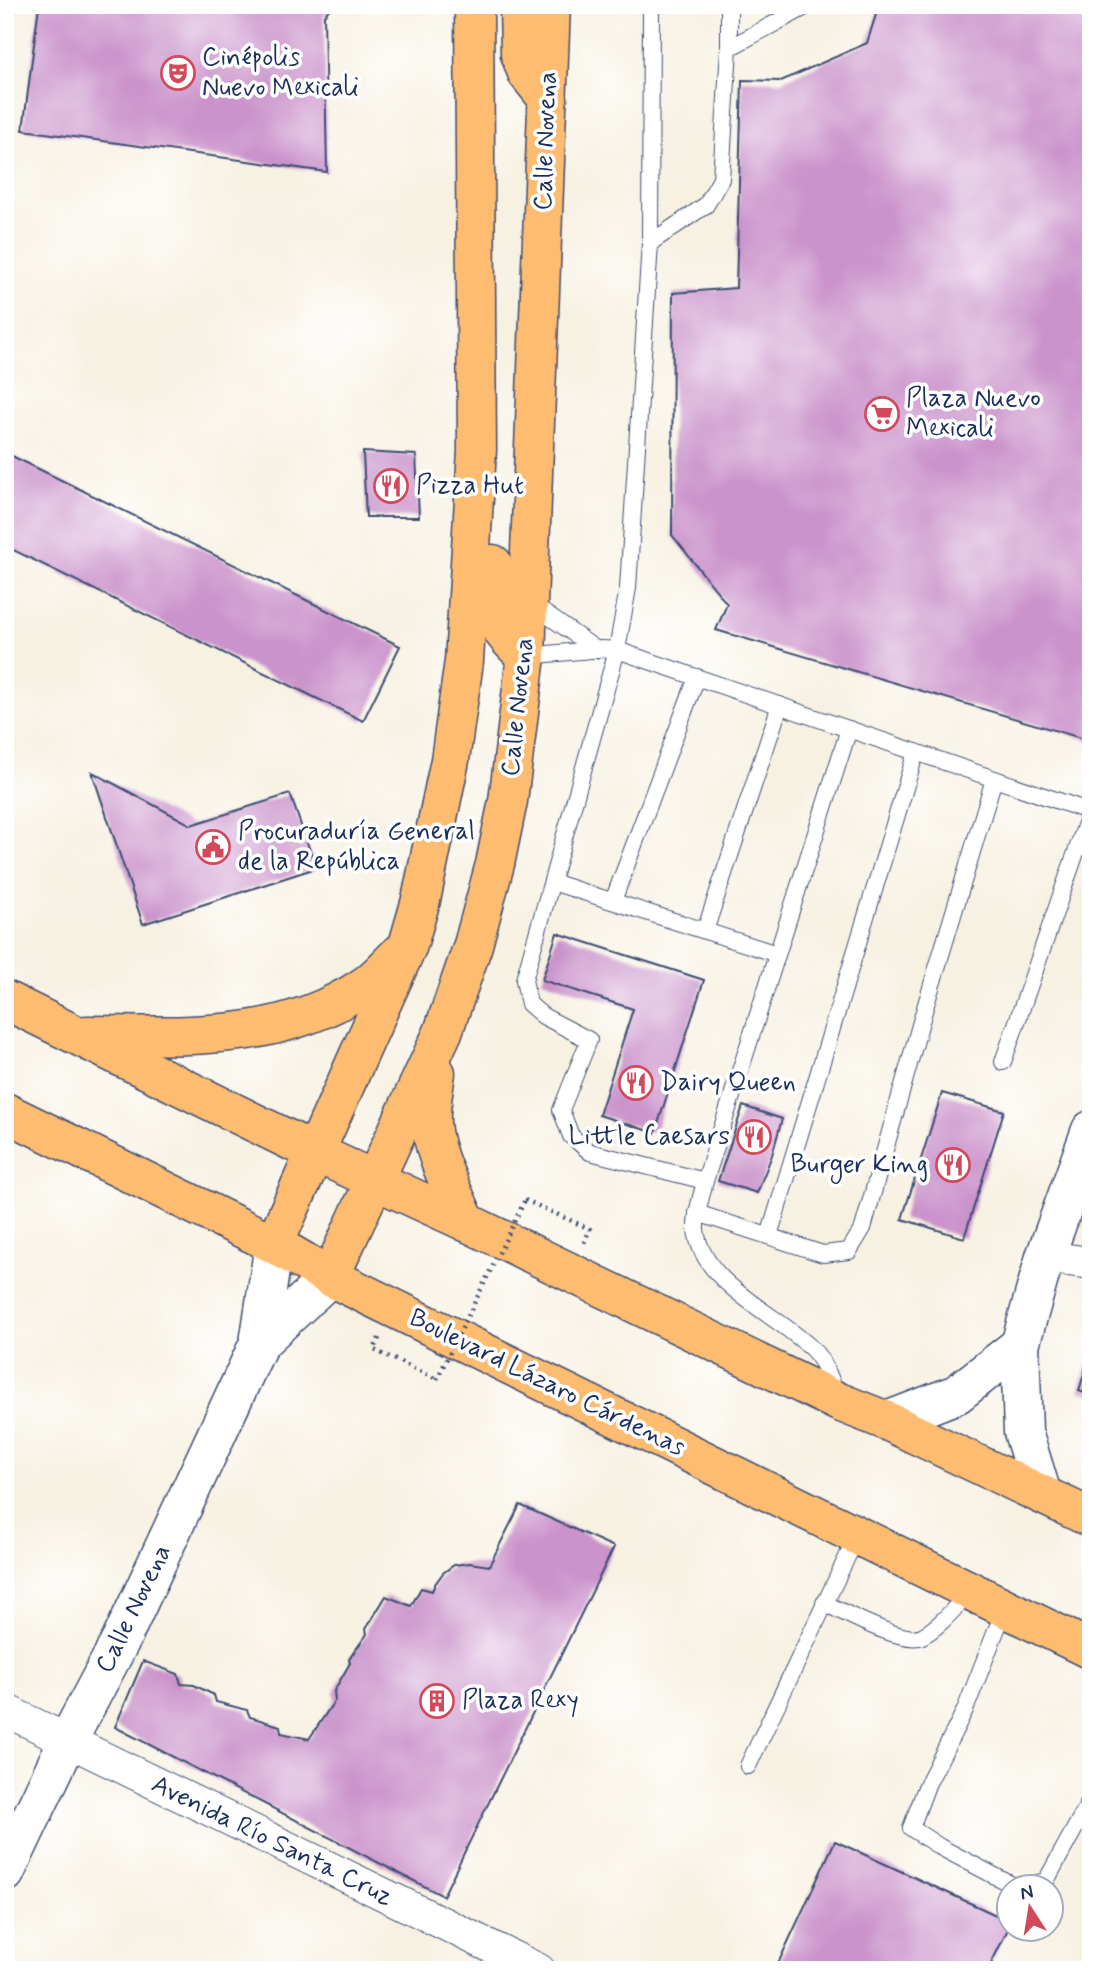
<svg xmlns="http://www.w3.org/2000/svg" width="1096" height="1975" font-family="Mynerve,sans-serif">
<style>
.building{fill:#ca93cb}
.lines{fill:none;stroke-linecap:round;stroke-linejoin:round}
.service-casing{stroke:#3c4c72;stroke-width:18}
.minor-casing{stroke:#3c4c72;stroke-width:34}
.tertiary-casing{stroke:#3c4c72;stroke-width:41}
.primary-casing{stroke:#3c4c72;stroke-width:41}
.path{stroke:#3c4c72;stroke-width:4.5;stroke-dasharray:2 5;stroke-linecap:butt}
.service{stroke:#fff;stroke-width:16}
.minor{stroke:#fff;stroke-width:32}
.tertiary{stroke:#fff;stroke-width:38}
.primary{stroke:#febc70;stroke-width:38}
.path-bridge{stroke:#3c4c72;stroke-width:4.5;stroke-dasharray:2 5;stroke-linecap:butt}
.labels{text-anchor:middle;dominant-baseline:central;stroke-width:7;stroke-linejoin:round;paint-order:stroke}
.poi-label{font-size:26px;fill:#1b2f5e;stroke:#fff;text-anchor:start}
.street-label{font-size:26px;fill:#1b2f5e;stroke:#fff}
</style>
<rect width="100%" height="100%" fill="#fff"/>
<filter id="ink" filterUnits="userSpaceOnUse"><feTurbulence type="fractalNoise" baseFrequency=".0143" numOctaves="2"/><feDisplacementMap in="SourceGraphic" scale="14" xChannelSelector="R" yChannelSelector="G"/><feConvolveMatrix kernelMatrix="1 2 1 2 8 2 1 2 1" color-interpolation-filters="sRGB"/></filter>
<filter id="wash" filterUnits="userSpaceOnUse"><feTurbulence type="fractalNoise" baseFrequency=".00686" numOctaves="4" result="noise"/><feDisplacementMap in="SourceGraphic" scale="28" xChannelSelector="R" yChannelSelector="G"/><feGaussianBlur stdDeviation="1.57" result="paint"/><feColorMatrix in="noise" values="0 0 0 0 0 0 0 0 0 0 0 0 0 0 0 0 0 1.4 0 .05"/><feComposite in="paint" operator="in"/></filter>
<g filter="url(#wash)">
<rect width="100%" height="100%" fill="#f7f1e2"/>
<g id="blocks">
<g class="building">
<path d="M39,5H333L324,15L327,172L23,130Z"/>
<path d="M879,5H1091V741L716,630L727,604L672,535L673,293L736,288L742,80L781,81L867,43Z"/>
<path d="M363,452L416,455L419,517H366Z"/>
<path d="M10,455L400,646L363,721L5,546V465Z"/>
<path d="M92,772L191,825L290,794L316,868L143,924Z"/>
<path d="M557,933L704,980L655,1133L599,1115L633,1009L542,980Z"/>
<path d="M942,1093L1004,1111L964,1238L902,1219Z"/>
<path d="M743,1106L782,1119L772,1155L757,1193L718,1181Z"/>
<path d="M1090,1353H1091V1395L1079,1391Z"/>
<path d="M520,1505L614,1547L443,1896L115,1727L143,1661L178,1674L181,1684L194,1685L214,1695L216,1702L247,1710L250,1717L280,1726L281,1733L309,1739L335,1700L334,1691L350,1663L349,1659L367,1634L366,1629L386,1596L411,1606L421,1588L432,1591L435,1584L443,1573L454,1565L470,1563L489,1566Z"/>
<path d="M835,1841L1009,1921V1927L988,1970H775Z"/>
</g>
</g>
</g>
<g filter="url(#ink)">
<use href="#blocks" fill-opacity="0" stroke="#3c4c72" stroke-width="2"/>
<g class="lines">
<g class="service-casing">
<g id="service">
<path d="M729,5V48"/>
<path d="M650,243L651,5"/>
<path d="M530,603L597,650"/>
<path d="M526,656L602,649L617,650L1091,812"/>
<path d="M552,882L777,954"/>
<path d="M613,901L697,677"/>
<path d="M705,931L780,705"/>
<path d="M1003,1062L1090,812"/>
<path d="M705,1181L590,1152L571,1136L561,1110L589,1040L543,1016L529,1004L524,980L617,650L628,588L650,243L706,205L721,179L729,48L809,5"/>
<path d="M697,1213L823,1254L849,1251L863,1228L924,1011L994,779"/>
<path d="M769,1236L916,752"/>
<path d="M837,1396C831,1380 825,1362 812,1349C776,1313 701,1284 696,1229C695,1213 702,1196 705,1181L849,729"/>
<path d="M824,1603C844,1612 903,1645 922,1636C940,1627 956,1606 971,1591"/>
<path d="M1005,1608L965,1710L927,1785L911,1828L940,1847L1012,1885H1029L1046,1881L1091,1799"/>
<path d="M748,1766L857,1536"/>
</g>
</g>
<g class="minor-casing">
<g id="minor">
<path d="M1045,1257L1091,1263"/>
<path d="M5,1710L539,1970"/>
</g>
</g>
<g class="tertiary-casing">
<g id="tertiary">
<path d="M259,1343L330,1277"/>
<path d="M887,1421L957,1394L1020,1345"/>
<path d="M1042,1494L1023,1432L1020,1345L1045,1257L1091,1130"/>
<path d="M5,1873L67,1742L121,1640L259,1343L274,1244"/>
</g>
</g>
<g class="primary-casing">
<g id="primary">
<path d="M519,5L520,54L527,73L548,99"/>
<path d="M493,564C493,612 488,623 526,656"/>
<path d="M5,1000L316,1153L466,1222L839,1402L887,1421L1091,1518"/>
<path d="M86,1035C184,1035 277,1044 363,987C376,979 387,965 399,954"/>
<path d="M436,1073C434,1089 430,1106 431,1122C433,1156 453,1190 466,1222"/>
<path d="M5,1112L274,1244L330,1277L1091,1650"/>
<path d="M274,1244L408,945L421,900L450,760L464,661L477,450L474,5"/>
<path d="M330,1277L443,1032L473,945L495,864L508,801L526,656L551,5"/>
</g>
</g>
<g class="path">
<path d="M525,1200L590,1229L584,1243"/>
<path d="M379,1338L374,1350L437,1379"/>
</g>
<use href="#service" class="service"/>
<use href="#minor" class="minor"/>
<use href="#tertiary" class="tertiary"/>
<use href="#primary" class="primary"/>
<path class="path-bridge" d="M437,1379L525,1200"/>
</g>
</g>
<defs>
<g id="theatre-ring" transform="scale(1.75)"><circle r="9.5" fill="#fff" stroke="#d1495b" stroke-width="1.5"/><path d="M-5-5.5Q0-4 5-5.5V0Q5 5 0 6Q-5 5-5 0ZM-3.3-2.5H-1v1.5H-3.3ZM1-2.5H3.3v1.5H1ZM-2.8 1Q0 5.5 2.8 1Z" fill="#d1495b"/></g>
<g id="supermarket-ring" transform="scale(1.75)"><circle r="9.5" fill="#fff" stroke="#d1495b" stroke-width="1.5"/><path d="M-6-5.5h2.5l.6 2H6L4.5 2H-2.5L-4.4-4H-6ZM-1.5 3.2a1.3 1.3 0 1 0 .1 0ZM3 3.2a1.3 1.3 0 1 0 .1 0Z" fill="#d1495b"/></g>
<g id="restaurant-ring" transform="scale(1.75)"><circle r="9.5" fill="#fff" stroke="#d1495b" stroke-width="1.5"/><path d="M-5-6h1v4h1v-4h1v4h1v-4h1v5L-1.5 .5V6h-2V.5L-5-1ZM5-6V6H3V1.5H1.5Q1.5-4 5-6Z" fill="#d1495b"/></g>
<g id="civic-ring" transform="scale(1.75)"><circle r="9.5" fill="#fff" stroke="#d1495b" stroke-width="1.5"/><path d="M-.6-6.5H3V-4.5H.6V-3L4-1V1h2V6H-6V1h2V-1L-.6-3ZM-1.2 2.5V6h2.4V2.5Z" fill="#d1495b"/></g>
<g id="building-ring" transform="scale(1.75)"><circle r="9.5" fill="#fff" stroke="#d1495b" stroke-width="1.5"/><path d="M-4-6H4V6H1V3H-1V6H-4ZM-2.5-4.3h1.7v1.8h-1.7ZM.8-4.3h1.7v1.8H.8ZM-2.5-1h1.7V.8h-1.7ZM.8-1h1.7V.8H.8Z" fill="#d1495b"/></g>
</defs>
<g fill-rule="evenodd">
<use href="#theatre-ring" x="178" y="73"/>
<use href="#supermarket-ring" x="882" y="414"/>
<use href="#restaurant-ring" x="391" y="486"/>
<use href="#civic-ring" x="213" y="847"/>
<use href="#restaurant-ring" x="636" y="1083"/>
<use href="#restaurant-ring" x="754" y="1137"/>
<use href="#restaurant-ring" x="953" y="1165"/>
<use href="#building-ring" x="437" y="1701"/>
</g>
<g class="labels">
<g class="poi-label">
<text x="202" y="58">Cinépolis<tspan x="202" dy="30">Nuevo Mexicali</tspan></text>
<text x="906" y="399">Plaza Nuevo<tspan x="906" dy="30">Mexicali</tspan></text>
<text x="416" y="486">Pizza Hut</text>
<text x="238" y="832">Procuraduría General<tspan x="238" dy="30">de la República</tspan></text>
<text x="660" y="1083">Dairy Queen</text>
<text x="730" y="1137" text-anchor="end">Little Caesars</text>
<text x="928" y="1165" text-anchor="end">Burger King</text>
<text x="462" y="1701">Plaza Rexy</text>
</g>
<g class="street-label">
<text transform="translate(546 141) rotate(-88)">Calle Novena</text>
<text transform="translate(518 707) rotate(-84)">Calle Novena</text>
<text transform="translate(547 1383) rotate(26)">Boulevard Lázaro Cárdenas</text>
<text transform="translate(134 1609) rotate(-64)">Calle Novena</text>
<text transform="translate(272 1841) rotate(26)">Avenida Río Santa Cruz</text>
</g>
</g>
<rect width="1096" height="1975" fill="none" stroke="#fff" stroke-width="28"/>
<g transform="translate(1030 1908) rotate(348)"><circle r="33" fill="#ffffff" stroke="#a4acbf" stroke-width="2"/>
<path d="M0-5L12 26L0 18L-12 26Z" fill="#d1495b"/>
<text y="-10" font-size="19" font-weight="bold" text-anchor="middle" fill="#1b2f5e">N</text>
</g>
</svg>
